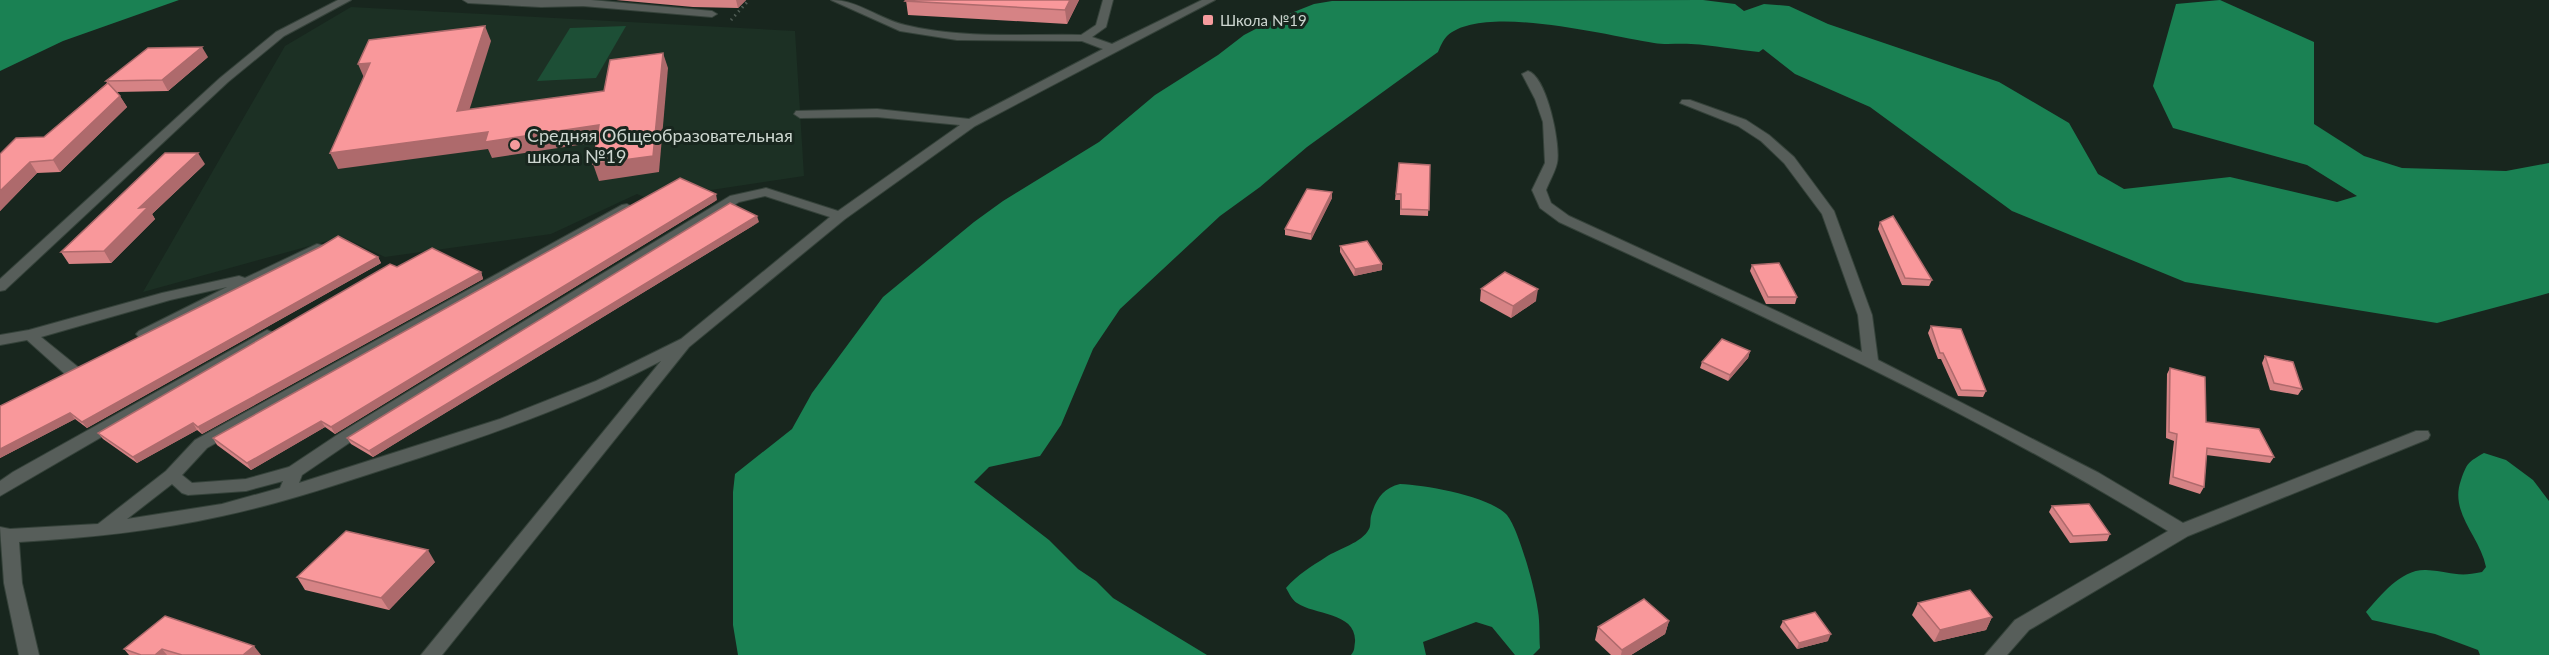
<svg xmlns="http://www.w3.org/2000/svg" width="2549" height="655" font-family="Lato,sans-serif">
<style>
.built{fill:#1c3024}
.green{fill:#1d4f36}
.water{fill:#1a8153}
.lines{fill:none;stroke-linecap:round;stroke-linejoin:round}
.minor-casing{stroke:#35423a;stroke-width:2}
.path{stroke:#505d55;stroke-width:3;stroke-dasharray:1.5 4;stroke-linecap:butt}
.minor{fill:#575e5a;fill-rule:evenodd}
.wall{fill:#d68385}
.shaded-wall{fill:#ae6a6c}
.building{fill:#f9989b;stroke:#ae6a6c;stroke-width:1.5}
.poi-dot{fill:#f59b9d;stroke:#18261e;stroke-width:2}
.labels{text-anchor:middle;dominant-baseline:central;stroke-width:6;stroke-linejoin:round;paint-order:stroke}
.far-poi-label{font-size:15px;fill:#cdd6d0;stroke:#18261e;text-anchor:start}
.poi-label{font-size:18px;fill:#cdd6d0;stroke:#18261e;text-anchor:start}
</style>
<rect width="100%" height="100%" fill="#18261e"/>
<path class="built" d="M351,7L795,31L804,176L711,190L685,183L649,199L637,194L551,234L385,257L342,237L143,292L285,46Z"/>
<path class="green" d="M626,26L596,78L537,81L570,28Z"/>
<g class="water">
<path d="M0,0H179L63,41L0,71Z"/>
<path d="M1703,0L1735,4L1744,11L1764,4L1789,6L1828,24L1999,82L2069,123L2098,174L2124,189L2230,177L2337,202L2357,196L2307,165L2173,128L2153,86L2176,4L2220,0L2314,42V124L2364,156L2402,168L2506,171L2549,163V293L2437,323L2185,282L2012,211L1870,107L1795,74L1763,49L1759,52C1736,50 1714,45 1691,44C1679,43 1666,45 1654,43C1608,36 1483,3 1447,36C1443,40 1440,47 1438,52L1307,147L1260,187L1220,216L1120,309L1093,349L1061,425L1040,456L989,467L974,482L1049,540L1078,569L1096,581L1113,598L1207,655H738L733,625V492L735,474L792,429L812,393L883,297L974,222L1003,201L1099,142L1155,95L1218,55L1244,35L1271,21L1314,4L1332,1Z"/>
<path d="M2484,453L2506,460L2533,480L2549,501V655H2480L2478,650L2435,634L2372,620L2366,612C2381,595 2401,569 2426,570C2450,571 2456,578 2482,572L2486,567C2480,536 2449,513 2461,480C2467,463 2468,462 2484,453Z"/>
<path d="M1400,484C1426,485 1488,496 1506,514C1518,526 1536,592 1538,611C1540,623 1539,636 1540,648L1533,655H1515L1492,627L1476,622L1423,642L1426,655H1351C1355,650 1354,648 1355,642C1357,612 1314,615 1297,603C1292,600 1289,593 1286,588C1297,575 1312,566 1326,557C1338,549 1362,543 1369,529C1371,526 1370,520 1371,516C1376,499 1383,488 1400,484Z"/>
</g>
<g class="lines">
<g class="minor-casing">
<g id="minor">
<path d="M338,0H351L284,36L228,82L5,290L0,291V279L220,78L276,32Z"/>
<path d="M463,0H591L712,11L717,14L712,17L583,6L541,7L468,3Z"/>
<path d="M831,0C858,0 879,19 905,25C962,39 1022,34 1081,35L1096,25L1103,0H1113L1106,27L1092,37L1112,44L1202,0H1215L975,126L845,219L689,347L442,655H421L661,361C584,401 504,430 422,457C356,478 289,502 222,516C155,531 87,538 19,542L22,583L39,655H19L4,583L0,527L10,529L98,524L166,471L195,440L622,205L627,204L634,208L207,448L182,475L192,483L246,479L289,467L337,435L730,196L766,188L838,211L960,125L877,117L800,118L794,114L796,111L877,109L969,119L1103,49L1082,41L957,40L900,31ZM765,196L830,217L681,339L596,381L500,419L299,483L302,475L349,443L739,202ZM283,481L280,488L222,504L127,519L172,484L182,493L188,495L246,491Z"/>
<path d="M1528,71C1547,77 1561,145 1557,163C1555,172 1549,182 1546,190L1551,203L1569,216L1781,313L1862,352L1858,315L1822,214L1784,163L1761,141L1738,126L1680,103L1682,100H1690L1746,120L1769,135L1794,157L1834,211L1872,315L1878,360L2099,473L2183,523L2416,431H2428L2430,435L2428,439L2188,536L2029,630L2007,655H1985L2015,620L2168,531C1974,412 1766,317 1559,222L1540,208L1532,190L1545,163L1543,122L1535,99L1522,74Z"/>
<path d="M317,244L322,245L324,248L322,251L149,337H139L136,334L139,331L227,287L170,300L41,337L78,367L80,371L78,375H66L27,340L0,345V335L29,330L162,293L239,276L245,278Z"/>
<path d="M267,330L272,332L275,335L272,338L0,496V481L13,472Z"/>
</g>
</g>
<path class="path" d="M731,20L749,0"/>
<use href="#minor" class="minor"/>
</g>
<g class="wall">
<path d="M616,0H746L738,8L693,7Z"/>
<path d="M906,0H1079L1067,24L908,15Z"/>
<path d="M208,57L168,91L117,92L127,107L60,172L37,173L0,211V154L44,137L107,83L106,81Z"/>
<path d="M1399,163L1430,165L1428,216L1400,215V200H1395Z"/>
<path d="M205,164L152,214L155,219L111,263L69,264L61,252Z"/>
<path d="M1332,192V198L1311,240L1285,235V229Z"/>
<path d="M717,200L335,434L325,427L251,470L217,445L213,438Z"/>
<path d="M759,222L373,457L351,444L347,438Z"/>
<path d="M1880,222L1932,280L1929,286L1902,285L1878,229Z"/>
<path d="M1340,246L1382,270L1354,276L1340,252Z"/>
<path d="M378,257L381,263L87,428L75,419L0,458V406Z"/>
<path d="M1752,265L1797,297L1795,304H1766L1750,271Z"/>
<path d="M397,267L481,272L483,279L202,434L197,430L137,463L103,439L98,433Z"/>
<path d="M1481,289L1536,301L1511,318L1480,301Z"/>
<path d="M1931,326L1986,391L1983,397L1958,396L1941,359H1938L1928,333Z"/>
<path d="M1750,351L1748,358L1728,381L1700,368L1702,362Z"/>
<path d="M2265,356L2302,389L2298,395L2270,390L2262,363Z"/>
<path d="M2170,368L2206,422L2274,457L2270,463L2206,455L2204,487L2200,494L2169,484L2174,441L2166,438L2167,374Z"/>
<path d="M2052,506L2110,534L2107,541L2070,543L2049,512Z"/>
<path d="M435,562L389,610L305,590L297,577Z"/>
<path d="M1918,603L1992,617L1986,630L1934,642L1912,615Z"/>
<path d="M165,616L261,655H129L124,649Z"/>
<path d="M1669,621L1665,634L1631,655H1611L1595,640L1598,627Z"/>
<path d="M1783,621L1828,641L1797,649L1780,627Z"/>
</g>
<g class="shaded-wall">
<path d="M736,0H746L738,8Z"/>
<path d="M1070,0H1079L1067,24L1065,10Z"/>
<path d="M485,26L491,41L464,127L457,111Z"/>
<path d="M202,47L208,57L168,91L162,80Z"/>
<path d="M663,53L668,68L659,172L599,181L593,164Z"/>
<path d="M370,63L365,80L358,64Z"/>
<path d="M120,96L127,107L60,172L53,160Z"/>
<path d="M599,125L605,141L492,158L488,149L338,169L330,153L488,132Z"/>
<path d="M198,153L205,164L152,214L155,219L111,263L104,251L139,208Z"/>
<path d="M30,162L37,173L0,211V191Z"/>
<path d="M1332,192V198L1311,240V234Z"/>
<path d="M716,194L717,200L335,434L331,427Z"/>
<path d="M757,216L759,222L373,457L369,451Z"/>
<path d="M378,257L381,263L87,428L82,422Z"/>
<path d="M1382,264V270L1354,276L1355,269Z"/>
<path d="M481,272L483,279L202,434L198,427Z"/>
<path d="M1538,289L1536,301L1511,318L1513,306Z"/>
<path d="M1750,351L1748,358L1728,381L1730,375Z"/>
<path d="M70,413L75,419L0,458V449Z"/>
<path d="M321,421L325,427L251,470L247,463Z"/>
<path d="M193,423L197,430L137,463L133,457Z"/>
<path d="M428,550L435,562L389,610L381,598Z"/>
<path d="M1992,617L1986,630L1934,642L1940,630Z"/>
<path d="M1669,621L1665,634L1631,655H1621L1622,650Z"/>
<path d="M1831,634L1828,641L1797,649L1799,643Z"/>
<path d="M254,646L261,655H243Z"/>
<path d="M162,649L167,655H155Z"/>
</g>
<g class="building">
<path d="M906,0H1070L1065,10L905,1Z"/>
<path d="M485,26L457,111L604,91L610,60L663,53L653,156L593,164L599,125L485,142L488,132L330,153L370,63L358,64L369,40Z"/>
<path d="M202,47L162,80L106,81L148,48Z"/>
<path d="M108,83L120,96L53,160L30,162L0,191V154L16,138L44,137Z"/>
<path d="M165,153H198L139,208L148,207L104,251L61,252Z"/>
<path d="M1399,163L1430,165L1429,210L1401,209V194H1396Z"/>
<path d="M680,178L716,194L331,427L321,421L247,463L213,438Z"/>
<path d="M1307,189L1332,192L1311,234L1285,229Z"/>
<path d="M730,203L757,216L369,451L347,438Z"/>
<path d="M1893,216L1932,280L1905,278L1880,222Z"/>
<path d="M338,236L378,257L82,422L70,413L0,449V406L320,247Z"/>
<path d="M1367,241L1382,264L1355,269L1340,246Z"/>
<path d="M432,248L481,272L198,427L193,423L133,457L98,433L390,264L397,267Z"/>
<path d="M1779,263L1797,297H1768L1752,265Z"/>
<path d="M1505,272L1538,289L1513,306L1481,289Z"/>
<path d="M1931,326L1961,329L1986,391L1961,390L1943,353H1940Z"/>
<path d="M1722,339L1750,351L1730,375L1702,362Z"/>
<path d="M2265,356L2293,362L2302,389L2274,383Z"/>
<path d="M2170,368L2205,377L2206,422L2259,429L2274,457L2207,448L2204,487L2173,477L2177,434L2169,432Z"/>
<path d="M2089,504L2110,534L2073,536L2052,506Z"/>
<path d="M346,531L428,550L381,598L297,577Z"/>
<path d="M1970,590L1992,617L1940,630L1918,603Z"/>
<path d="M1644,599L1669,621L1622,650L1598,627Z"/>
<path d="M1815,612L1831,634L1799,643L1783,621Z"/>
<path d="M165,616L254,646L243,655H182L162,649L155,655H141L124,649Z"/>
</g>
<g class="poi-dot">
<rect x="1202" y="14" width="12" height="12" rx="3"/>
<circle cx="515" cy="145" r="6"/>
</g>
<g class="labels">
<g class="far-poi-label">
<text x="1220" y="20">Школа №19</text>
</g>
<g class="poi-label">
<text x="527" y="135">Средняя Общеобразовательная<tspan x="527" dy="21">школа №19</tspan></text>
</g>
</g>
</svg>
